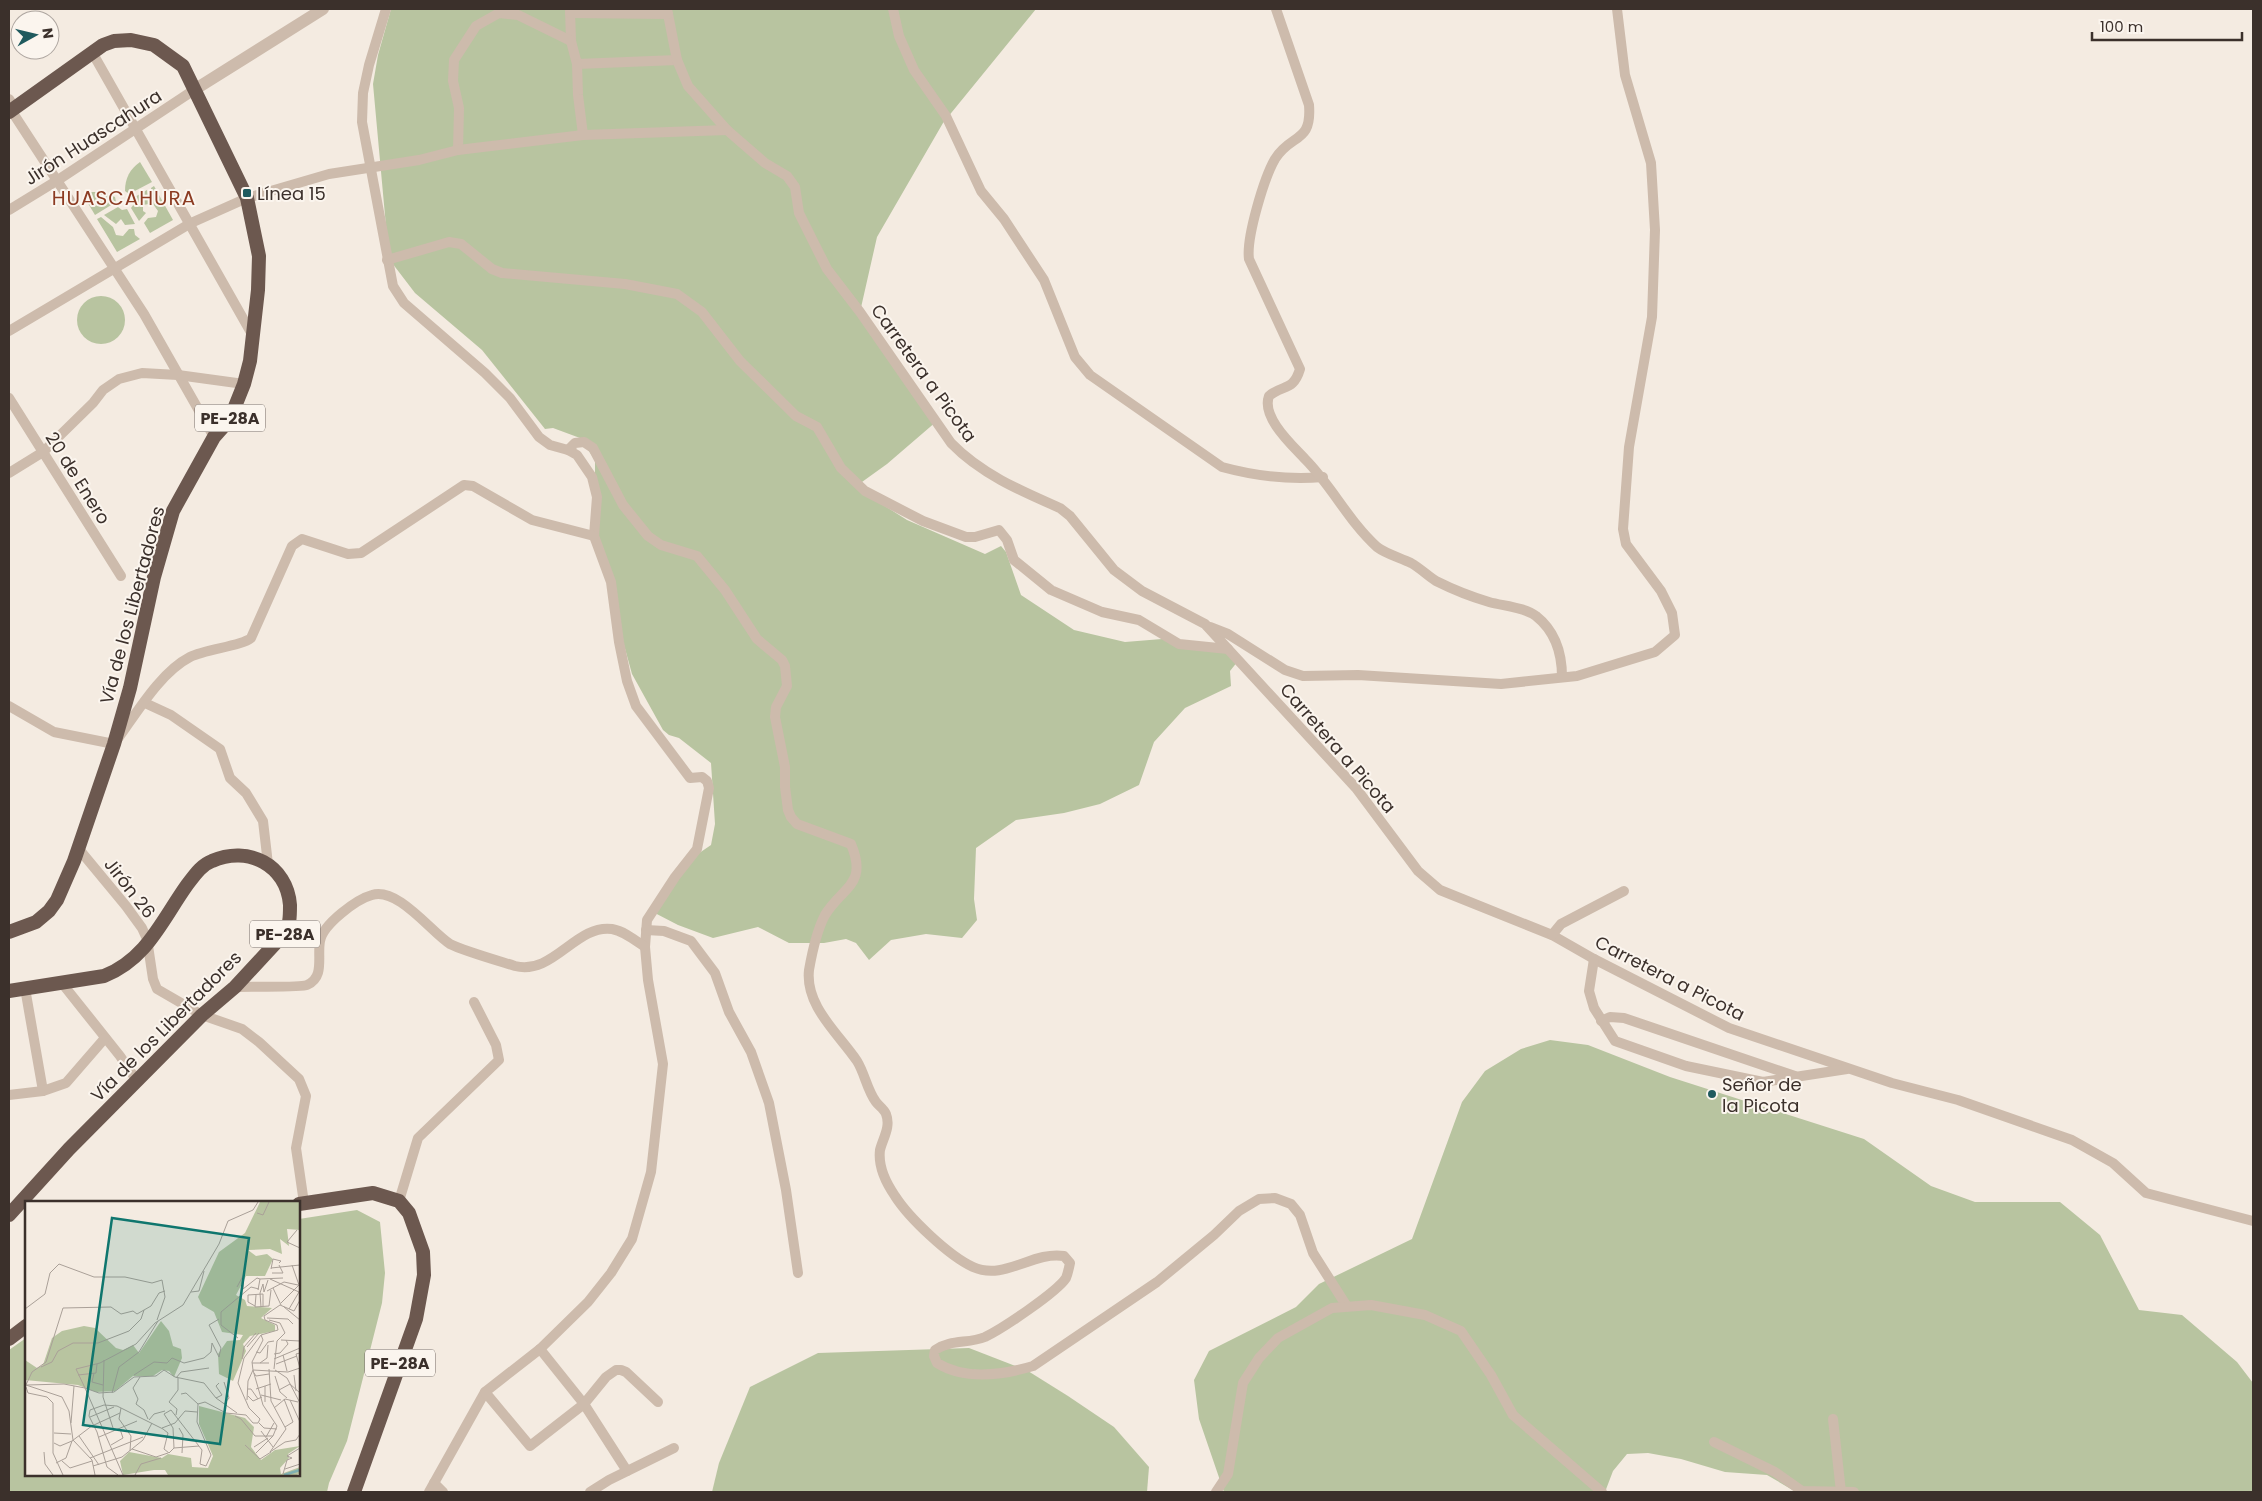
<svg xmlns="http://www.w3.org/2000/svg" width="2262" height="1501" font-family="Poppins,sans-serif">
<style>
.green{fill:#b8c4a0}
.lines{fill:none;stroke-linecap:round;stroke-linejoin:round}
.minor{stroke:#cdbbac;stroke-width:10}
.tertiary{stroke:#cdbbac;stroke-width:12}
.trunk{stroke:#6c584f;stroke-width:14}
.poi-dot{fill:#1f5a5e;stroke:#fbf5ee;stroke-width:2}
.labels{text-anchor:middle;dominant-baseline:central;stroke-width:4;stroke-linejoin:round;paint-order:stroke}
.shield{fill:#fbf5ee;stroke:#756b66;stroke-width:1}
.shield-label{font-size:16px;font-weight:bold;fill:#3b302b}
.street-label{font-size:18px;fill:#3b302b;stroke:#fbf5ee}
.poi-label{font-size:18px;fill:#3b302b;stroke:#fbf5ee;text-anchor:start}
.quarter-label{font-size:20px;letter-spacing:1px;fill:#8c3b22;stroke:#fbf5ee}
.inset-river{fill:none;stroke:#7fb0b2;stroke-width:2.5}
.inset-road{fill:none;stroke:#aaa098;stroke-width:1}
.view{fill:#0f766e;fill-opacity:0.15;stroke:#0f766e;stroke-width:2.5}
.inset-edge{fill:none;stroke:#3b302b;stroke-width:2.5}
</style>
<rect width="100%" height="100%" fill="#f4ebe1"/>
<g class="green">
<path d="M391,9H1036L943,123L877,237L860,312L937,421L887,464L855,487L907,520L985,554L1001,546L1006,552L1021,595L1074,630L1125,642L1162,639L1228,649L1238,661L1230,671L1231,686L1185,708L1154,742L1139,785L1100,804L1064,813L1016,820L976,848L974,899L977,920L962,938L926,934L891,940L869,960L856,943L846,939L824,943H789L758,927L713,938L678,925L651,911L683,864L711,845L715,824L711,763L679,738L669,735L663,730L632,674L616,616L595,528V460L580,438L553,428L545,429L482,350L415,293L389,259L373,84L378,55Z"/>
<path d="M140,162L152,182L129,194L125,191C125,178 130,169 140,162Z"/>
<path d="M154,186L173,220L150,233L144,223L148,218L156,217L158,211L153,204L151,188Z"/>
<path d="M147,190L149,204L143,205V211L146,213L139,221L131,208L134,204L133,198Z"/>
<path d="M91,192H103L115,197L116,202L95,215L83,195Z"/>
<path d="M118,207L122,210L127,209L135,224L125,225L121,219L116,224L104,215Z"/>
<path d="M101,217L113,227L116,235L123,236L129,229H134L135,235L140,239L117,252L97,219Z"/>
<circle cx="101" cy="320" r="24"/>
<path d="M1550,1040L1588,1045L1670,1077L1864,1139L1931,1186L1975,1202H2060L2100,1235L2139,1310L2182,1315L2237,1362L2253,1383V1492H1796L1767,1475L1725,1472L1681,1459L1648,1453L1627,1454L1613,1471L1605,1492H1224L1199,1419L1194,1380L1209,1351L1296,1307L1319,1284L1412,1239L1462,1102L1485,1071L1521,1049Z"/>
<path d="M357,1210L380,1222L385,1273L382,1303L347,1441L329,1483L327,1492H9V1350L26,1338V1475H299V1219Z"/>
<path d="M969,1348L1028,1371L1068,1396L1114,1427L1149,1467L1147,1492H712L719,1463L750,1387L818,1353Z"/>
</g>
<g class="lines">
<g class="minor">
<path d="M386,9L369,65L363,93L362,122L393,286L404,303L485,373L510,398L539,437L550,445L568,450L577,455L592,477L597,497L594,536L611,582L619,642L627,681L636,706L690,778L702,777L707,781L709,788L697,849L675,877L647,920L645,947L648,980L663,1064L651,1172L632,1239L611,1273L588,1302L540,1349L485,1392L429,1492"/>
<path d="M570,9L571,41L577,64L677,60"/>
<path d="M667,9L677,60L688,86L727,130L765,163L787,176L795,187L799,213L827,269L860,312L951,443C981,474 1021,491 1060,508L1070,516L1114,570L1142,591L1205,624L1356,788L1418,871L1440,890L1552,935L1594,959L1729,1028L1892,1083L1958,1100L2072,1140L2113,1163L2146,1193L2253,1221"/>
<path d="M893,9L899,36L914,70L946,116L981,191L1004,219L1044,280L1075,357L1090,375L1222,467C1255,476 1289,480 1323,477"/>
<path d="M1276,9L1309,105C1312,144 1291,133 1275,159C1264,178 1246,238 1249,259L1300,369C1293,392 1283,384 1269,396C1261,417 1292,445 1305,459C1332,486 1349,522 1377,547C1386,554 1401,558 1411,563C1420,568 1428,576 1436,581C1452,589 1472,597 1489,602C1503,606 1524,607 1536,616C1555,631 1562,653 1562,677"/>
<path d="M570,13L668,14"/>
<path d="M92,52L253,336"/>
<path d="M577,64L578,95L583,135"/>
<path d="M9,99L14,107"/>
<path d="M11,110L144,314L214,437"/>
<path d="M458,150L459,108L453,81L454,60L476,26L499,13L518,15L571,41"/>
<path d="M9,210L58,180L194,90"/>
<path d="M387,260L449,242L461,244L492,269L502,273L625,284L677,294L702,312L740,361L796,416L817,427L841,468L865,491L923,521L966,537H975L999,530L1007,540L1014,560L1051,590L1102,612L1139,620L1179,644L1228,649"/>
<path d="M9,331L191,223L247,198L329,174L419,160L458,150L583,135L727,130"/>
<path d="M9,398L121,576"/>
<path d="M568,450L575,443L584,442L593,448L623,505L648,536L661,545L697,556L725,590L757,639L782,660L785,666L787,686L776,707L775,717L785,767V787L788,810L791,817L797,824L851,844C868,885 843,886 825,915C817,930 812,953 809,970C805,1006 838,1033 857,1061C865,1074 867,1090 876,1102C879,1106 884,1109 886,1114C891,1127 883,1138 880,1150C878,1166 886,1183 895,1196C909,1218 949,1256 973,1267C1005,1281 1032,1251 1064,1256L1070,1263C1069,1268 1068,1273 1066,1278C1057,1292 1002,1329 985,1337C968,1344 951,1339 935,1350L934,1356L937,1363C966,1381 1003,1375 1033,1366L1157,1282L1214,1235L1239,1211L1259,1199L1275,1198L1291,1204L1300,1215L1313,1253L1346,1305"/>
<path d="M9,473L43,452L93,403L103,390L119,379L142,373L178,375L244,384"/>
<path d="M1210,627L1228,634L1285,670L1303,676L1358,675L1501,684L1577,676L1655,652L1675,635L1672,613L1661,591L1626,544L1623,529L1629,447L1652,317L1655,230L1651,163L1625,75L1617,9"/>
<path d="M145,703L171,715L220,749L230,778L246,793L263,821L268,864"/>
<path d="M9,706L54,732L114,744C135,716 159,673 190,657C206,649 242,646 251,638L292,546L302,539L348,554L361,553L464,485L473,486L532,520L594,536"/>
<path d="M78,848L126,906L142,928L147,939L153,979L157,989L202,1015L242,1029L259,1042L299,1079L306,1096L296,1148L304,1203"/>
<path d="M646,930L664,931L691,941L715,973L729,1012L751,1052L769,1103L786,1190L798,1273"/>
<path d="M1552,935L1561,924L1624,891"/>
<path d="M1594,959L1589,991L1594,1008L1615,1041L1686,1066L1763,1082L1847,1069"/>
<path d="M61,982L120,1056L137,1081"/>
<path d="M235,987C247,986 300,988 307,985C325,977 317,957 320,941C323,924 357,899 372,895C398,887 431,932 450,944C464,951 499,961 515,966C553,976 576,924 612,929C624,931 635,940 645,947"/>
<path d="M25,988L43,1091"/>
<path d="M1601,1021L1610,1017L1624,1018L1795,1076"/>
<path d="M9,1095L43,1091L66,1083L105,1038"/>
<path d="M399,1201L418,1138L499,1060L496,1045L474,1002"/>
<path d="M540,1349L584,1404L627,1471"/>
<path d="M485,1392L530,1446L584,1404L606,1377L616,1370H621L626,1372L658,1402"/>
<path d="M1833,1419L1841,1492"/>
<path d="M1714,1442L1775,1472L1802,1491L1854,1492"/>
<path d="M434,1483L443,1492"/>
<path d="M590,1492L609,1480L674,1448"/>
<path d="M1216,1492L1228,1474L1243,1383L1259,1358L1278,1338L1332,1308L1371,1305L1425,1315L1461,1331L1491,1375L1513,1415L1602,1492"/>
</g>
<path class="tertiary" d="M194,90L323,9"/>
<g class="trunk">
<path d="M9,112L103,45L114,41L131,40L154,45L183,66L247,198L259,256L258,290L250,361L244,384L230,419L214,437L173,511L154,577L130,688L114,744L74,861L57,900L49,911L36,922L9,932"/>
<path d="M9,991L104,976C147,959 162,920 187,885C194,876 201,865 212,861C248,845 287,865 290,905C290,916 290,926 284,934L235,987L202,1015L69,1149L9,1215"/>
<path d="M299,1204L373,1193L399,1201L409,1213L423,1252L424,1275L416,1319L354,1492"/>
<path d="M9,1339L26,1326"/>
</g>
</g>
<g class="poi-dot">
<rect x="242" y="188" width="10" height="10" rx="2.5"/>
<circle cx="1712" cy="1094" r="5"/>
</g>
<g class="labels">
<g class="shield">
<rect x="195" y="404.5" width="70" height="27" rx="4"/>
<rect x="250" y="920.5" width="70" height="27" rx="4"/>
<rect x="365" y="1349.5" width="70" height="27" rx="4"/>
</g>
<g class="shield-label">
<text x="230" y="418">PE-28A</text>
<text x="285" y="934">PE-28A</text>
<text x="400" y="1363">PE-28A</text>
</g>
<g class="street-label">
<text transform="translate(93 137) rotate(-33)">Jirón Huascahura</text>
<text transform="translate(924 373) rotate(54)">Carretera a Picota</text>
<text transform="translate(78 478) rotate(58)">20 de Enero</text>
<text transform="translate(132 605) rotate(-75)">Vía de los Libertadores</text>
<text transform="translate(1338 748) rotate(49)">Carretera a Picota</text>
<text transform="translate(130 888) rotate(52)">Jirón 26</text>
<text transform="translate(1670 978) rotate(27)">Carretera a Picota</text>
<text transform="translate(166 1026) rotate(-45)">Vía de los Libertadores</text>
</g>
<g class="poi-label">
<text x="257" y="193">Línea 15</text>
<text x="1722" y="1084">Señor de<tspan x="1722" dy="21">la Picota</tspan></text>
</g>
<g class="quarter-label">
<text x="124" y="198">HUASCAHURA</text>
</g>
</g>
<g transform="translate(25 1201)">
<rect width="275" height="275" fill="#f4ebe1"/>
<path d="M235,1H275V29L262,28L264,45L255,38L257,53L245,48L223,49L231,55L242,53L248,58L240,75H221L211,94L220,99L222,105L247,107L236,117L250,124V130L225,135L218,143L221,150L208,180L194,173L193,153L202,140L215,139L218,134L197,131L189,111L177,104L173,96L194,51L220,32ZM136,120L144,130L148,145L156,148L157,157L149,176L144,170L137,169L128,175H108L90,190L71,191L53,184L0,179V159L12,167L18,164L27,137L37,130L59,125L70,127L91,147L98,149L108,144L114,152ZM174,205L220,217L229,226L226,246L236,259L250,249L275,245L263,253L264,257L255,267L256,273L275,266V272L272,274H143L140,269H129L98,274L95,260L104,251L137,257L143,253L166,257L167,266L183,267L188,255L174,223Z" fill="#b8c4a0"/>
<path class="inset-river" d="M259,274L275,269"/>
<path class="inset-road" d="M232,12L238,14L244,1M272,29L262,41L275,47M246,67L275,64M246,68L248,58L256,60L254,62M247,72H258L254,64M235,78L258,77M245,78L274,91L264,108M212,86L219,73L218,88M248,87L256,104M218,88L232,77L235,78L233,89M242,90L259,81L273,84M166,91L174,90L179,70M231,94L230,106L244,105L246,89M256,102L274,84L267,64M230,105L223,101V94L238,93V105M236,106L235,92L238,83L239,91L243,79M259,106L275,119M0,108L20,93L25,72L34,63L69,76H100L127,82L137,79L140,96L132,119M242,117L263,118L268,123M244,119L255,122L260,132L252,140L249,168M213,137L196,124V111L226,86L234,88M256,139L275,140M222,146L234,132M231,151L235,152L243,141L249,140M275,152L271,153L275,167M249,153L255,152L263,143L261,139M258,154L262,170M217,158L219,146L231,132M249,158L275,147M79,159L78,196L89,230M227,162H244M235,162L242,157L243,144M251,163L272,155M16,166L27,161L33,150L48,142H73L104,130L116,118L119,109M244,168L246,200L261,228L245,251L260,241L271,239L275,233M250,169L262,177L275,202M69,172L67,181L78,184M229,172L231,175L244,173M53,174L71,172L72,163M109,174L129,161L142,162L147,157L159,162L179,157L186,151L187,142L194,156L196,147L184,124L194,118M269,174L271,190M250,175L255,191L262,197M115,176L108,187L113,198L111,203L119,209L123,218M151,177L156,171L184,167M199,181L204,197L199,203M1,184L37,196L44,210L48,239L67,259L70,274M2,184L39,183L60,187L98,274M240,185V201M0,186L7,171L21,161L38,107L86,106L96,113L108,110L112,113L126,105L134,92L140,90M1,186L3,192L22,196L28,202V252L38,274M223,188H226L233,198M231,188L246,183M254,189L265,183L275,192M87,192L94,166L114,151L133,120M156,193L161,192L173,203M236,194L256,199M223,195L228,200L237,196M191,197L197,194L191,185L194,182M259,198L268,221L260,226M222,199L223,180L228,169L227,161L238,139L236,134M265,199L275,221M96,207L94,218L106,235L105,250M249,207L260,198L273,201M212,212L191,197L179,182L150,176L139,169L131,175L109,176L89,191L74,192L60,187L51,168L75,162L111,143L130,122L158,104L194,43L203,20L228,9L233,1M151,214L152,208L144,201L153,189V177M210,215L216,218L230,235H248L252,225L238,204L228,169L263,171L275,167M65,216L89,206M124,219L129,213L140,210M46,222L49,185M234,222L239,227L252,228M69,224L95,212M137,227L150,222L160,210L172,211M154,227L158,234L157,252M236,230L248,246M29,232L46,233M54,235L74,264M74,236L112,220M241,236L249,222M29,242L35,245L47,240L68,224M86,244L98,237L95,228M220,244L235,258L246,251M229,246L243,237M149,247L174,245M107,248L131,256L143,252M19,251L20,263L28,274M231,252L248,235M65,257L118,236M37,260L45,267L67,260M31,262L41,257L47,240M68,265L97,256L118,239L127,222M260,268L275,263M258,273L262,259L267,257L262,255L275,247M93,274L82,266L72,231L64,215L65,209L79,204L92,205L138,228L143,232L139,248L144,252L149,247L148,227L139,213L146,209L177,249L175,263L181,265L186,254L172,221L173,203L180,201L201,212L221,214L228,222H233L235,218L224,207L213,182L219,157L236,134L253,129L252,124L240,119L239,115L255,104L269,110L275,99M110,274L116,263L136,257"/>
<path class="view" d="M87,17L224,37L195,243L58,224Z"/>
<rect width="275" height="275" class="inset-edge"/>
</g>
<rect width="2262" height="1501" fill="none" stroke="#3b302b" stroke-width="20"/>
<g transform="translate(35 35) rotate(82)"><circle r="24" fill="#fbf5ee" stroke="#aea6a0"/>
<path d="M0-4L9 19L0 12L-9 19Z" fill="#1f5a5e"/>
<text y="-8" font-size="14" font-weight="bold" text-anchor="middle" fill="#3b302b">N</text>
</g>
<path d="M2092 32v8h150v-8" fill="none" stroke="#3b302b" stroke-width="2.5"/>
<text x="2100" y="32" font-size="15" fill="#3b302b" stroke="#fbf5ee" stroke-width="4" paint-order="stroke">100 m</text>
</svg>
